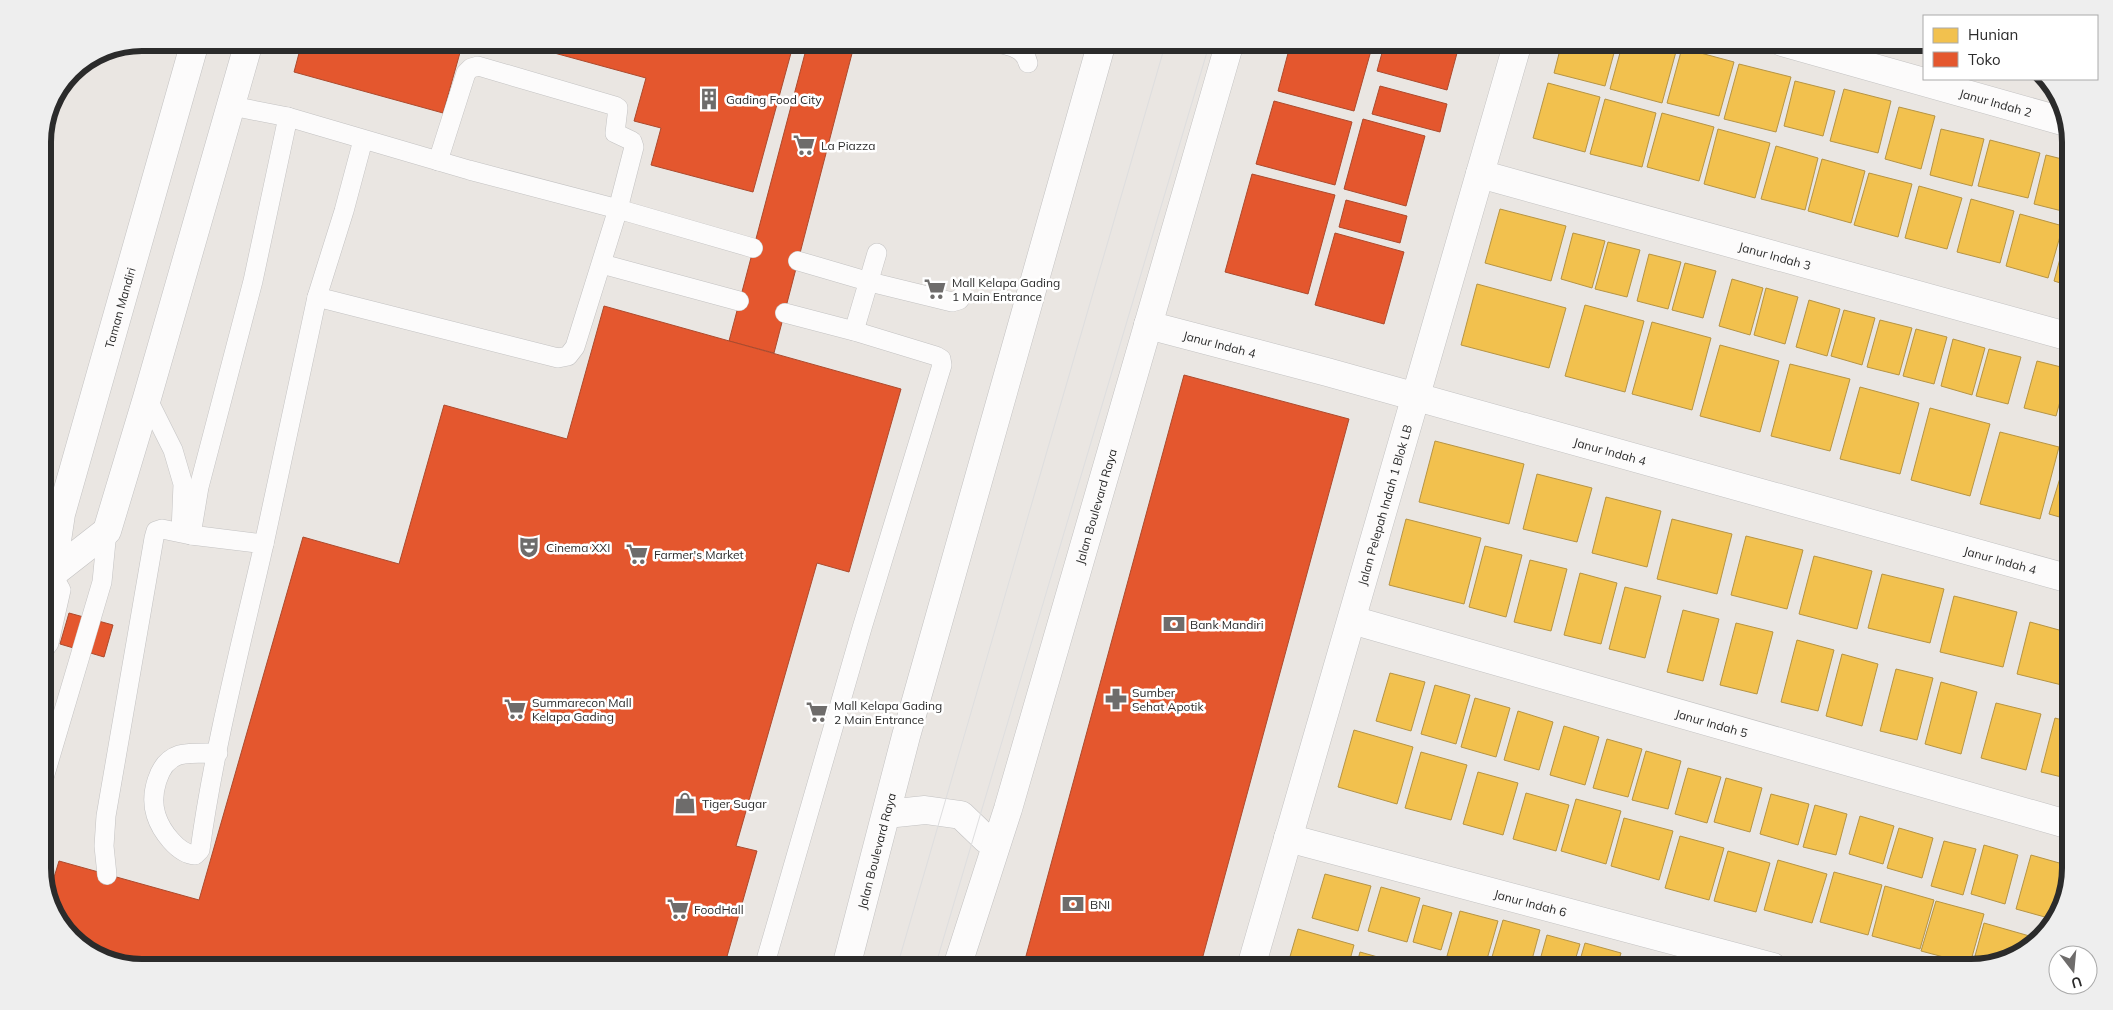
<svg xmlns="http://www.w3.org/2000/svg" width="2113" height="1010" font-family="Mulish,sans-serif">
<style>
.homes{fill:#f2c14e;stroke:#b69444}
.shops{fill:#e4572e;stroke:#ac4a2d}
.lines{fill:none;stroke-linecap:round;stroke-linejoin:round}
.lane-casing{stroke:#c3c2c2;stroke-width:20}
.street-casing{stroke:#c3c2c2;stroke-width:29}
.secondary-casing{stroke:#c3c2c2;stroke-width:29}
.lane{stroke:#fcfbfb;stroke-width:19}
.street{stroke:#fcfbfb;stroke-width:28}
.secondary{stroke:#fcfbfb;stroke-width:28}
.tram{stroke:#dededf;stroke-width:1}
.labels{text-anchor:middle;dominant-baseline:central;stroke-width:5;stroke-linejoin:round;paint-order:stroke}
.poi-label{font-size:12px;fill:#2b2b2b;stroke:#fff;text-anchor:start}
.street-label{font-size:12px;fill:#2b2b2b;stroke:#fff}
.rim{fill:none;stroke:#2b2b2b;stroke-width:6}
</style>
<rect width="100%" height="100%" fill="#eae6e2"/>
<g class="homes">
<path d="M1562,42H1617L1605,86L1554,73Z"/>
<path d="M1623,42H1658L1677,48L1662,103L1610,89Z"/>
<path d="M1682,48L1734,62L1719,116L1667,103Z"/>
<path d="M1739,64L1791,77L1776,132L1724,119Z"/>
<path d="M1795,81L1835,91L1823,136L1784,126Z"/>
<path d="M1548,83L1600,97L1585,152L1533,138Z"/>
<path d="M1844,89L1891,101L1878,153L1830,141Z"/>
<path d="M1605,99L1656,113L1642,167L1590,154Z"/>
<path d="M1899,107L1935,116L1921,169L1885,159Z"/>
<path d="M1662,113L1714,127L1699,181L1647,167Z"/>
<path d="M1718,129L1770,143L1755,198L1704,184Z"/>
<path d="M1941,129L1984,139L1972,186L1930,175Z"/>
<path d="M1990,140L2040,153L2028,198L1978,186Z"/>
<path d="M1776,146L1818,158L1805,210L1761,199Z"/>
<path d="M2046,155L2070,161V213L2034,204Z"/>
<path d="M1822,159L1865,171L1851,223L1808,211Z"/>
<path d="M1869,173L1912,184L1898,237L1854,225Z"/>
<path d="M1919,186L1962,198L1947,249L1905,238Z"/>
<path d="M1971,199L2014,211L2000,263L1957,252Z"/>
<path d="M1500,209L1566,226L1551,281L1485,263Z"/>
<path d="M2020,214L2063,226L2048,278L2006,266Z"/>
<path d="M2068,229L2070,230V286L2054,281Z"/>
<path d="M1573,233L1605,241L1592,288L1561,279Z"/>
<path d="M1608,242L1640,250L1627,297L1595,289Z"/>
<path d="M1649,254L1681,262L1668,309L1637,301Z"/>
<path d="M1685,263L1716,271L1703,318L1672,310Z"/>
<path d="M1732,279L1763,288L1750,335L1719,326Z"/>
<path d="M1477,284L1566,308L1549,368L1461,345Z"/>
<path d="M1766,288L1798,297L1785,344L1754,335Z"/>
<path d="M1809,300L1840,309L1827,356L1796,347Z"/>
<path d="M1585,305L1644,321L1625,392L1565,376Z"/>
<path d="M1844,310L1875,318L1862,365L1831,356Z"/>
<path d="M1880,320L1912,328L1899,375L1867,367Z"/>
<path d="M1652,322L1711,338L1692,410L1632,394Z"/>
<path d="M1916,329L1947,337L1934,384L1903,376Z"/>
<path d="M1953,339L1985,348L1972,395L1941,386Z"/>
<path d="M1720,345L1779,361L1760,432L1700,416Z"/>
<path d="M1989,349L2021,357L2008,404L1976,396Z"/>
<path d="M2037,361L2069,369L2056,416L2024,408Z"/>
<path d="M1790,364L1850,379L1830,451L1771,436Z"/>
<path d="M2070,380V420L2060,417Z"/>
<path d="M1860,387L1919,403L1900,474L1840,459Z"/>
<path d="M1930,408L1990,424L1970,496L1911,480Z"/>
<path d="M2000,432L2059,447L2040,519L1980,504Z"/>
<path d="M1435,441L1524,464L1509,524L1419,502Z"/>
<path d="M2067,455L2070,456V520L2049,514Z"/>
<path d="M1537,474L1592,488L1577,542L1523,529Z"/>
<path d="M1606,497L1661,511L1647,567L1592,553Z"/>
<path d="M1406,519L1481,538L1464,604L1389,585Z"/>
<path d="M1672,519L1732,534L1717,594L1657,579Z"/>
<path d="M1746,536L1803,550L1787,609L1731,595Z"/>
<path d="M1485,546L1522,555L1506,617L1469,607Z"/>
<path d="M1814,556L1872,571L1857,629L1799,614Z"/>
<path d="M1530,560L1567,569L1551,631L1514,622Z"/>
<path d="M1580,573L1617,583L1601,644L1564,635Z"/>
<path d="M1882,574L1944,589L1930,643L1868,628Z"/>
<path d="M1625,587L1661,596L1645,658L1609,649Z"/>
<path d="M1954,596L2017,612L2003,667L1940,652Z"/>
<path d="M1683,610L1719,619L1703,681L1667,672Z"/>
<path d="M2030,622L2070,633V687L2017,674Z"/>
<path d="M1736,623L1773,632L1757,694L1720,685Z"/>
<path d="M1797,640L1834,650L1818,711L1781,702Z"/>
<path d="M1842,654L1878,664L1862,726L1826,716Z"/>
<path d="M1896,669L1933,678L1917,740L1880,731Z"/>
<path d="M1390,673L1425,682L1411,731L1376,721Z"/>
<path d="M1941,682L1977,692L1961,754L1925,744Z"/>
<path d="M1435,685L1470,695L1456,744L1421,734Z"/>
<path d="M1475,698L1510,708L1496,757L1461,747Z"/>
<path d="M1996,703L2041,714L2026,770L1981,758Z"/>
<path d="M1518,711L1553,722L1539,770L1504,760Z"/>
<path d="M2055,718L2070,722V779L2041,772Z"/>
<path d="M1564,726L1599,737L1585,785L1550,775Z"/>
<path d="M1354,730L1413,747L1397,804L1338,787Z"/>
<path d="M1607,739L1642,749L1628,797L1593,788Z"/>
<path d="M1646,751L1681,761L1668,809L1632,800Z"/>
<path d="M1421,752L1467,765L1451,820L1405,808Z"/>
<path d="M1688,768L1721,777L1707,823L1675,814Z"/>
<path d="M1478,772L1518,783L1503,835L1463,824Z"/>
<path d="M1726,778L1762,788L1750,832L1714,822Z"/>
<path d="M1526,793L1569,805L1556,851L1513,839Z"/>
<path d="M1771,794L1809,804L1798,845L1760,834Z"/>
<path d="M1576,799L1621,811L1606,864L1561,851Z"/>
<path d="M1815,805L1847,814L1836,855L1803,847Z"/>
<path d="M1860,816L1894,826L1883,864L1849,854Z"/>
<path d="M1624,818L1673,831L1659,880L1611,866Z"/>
<path d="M1899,828L1933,838L1922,878L1887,868Z"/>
<path d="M1680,836L1724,848L1709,900L1665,888Z"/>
<path d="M1944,841L1976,849L1963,895L1931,886Z"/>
<path d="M1984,845L2018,855L2005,904L1971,894Z"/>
<path d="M1728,851L1770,863L1756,912L1714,901Z"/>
<path d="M2031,855L2070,866L2060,909L2052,919L2016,909Z"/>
<path d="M1778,860L1827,874L1812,923L1764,910Z"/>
<path d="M1834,872L1882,885L1868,935L1820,922Z"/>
<path d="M1325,874L1371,886L1358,931L1312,918Z"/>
<path d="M1885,886L1934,900L1920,949L1872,936Z"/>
<path d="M1381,887L1420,898L1407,942L1368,931Z"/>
<path d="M1936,901L1984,914L1970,964L1921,951Z"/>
<path d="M1423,905L1452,913L1441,950L1413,942Z"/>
<path d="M1460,911L1498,921L1485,966L1447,956Z"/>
<path d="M1503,920L1540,930L1530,967H1489Z"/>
<path d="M1984,923L2033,937L2030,946L2026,951L1972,967Z"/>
<path d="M1298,929L1354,945L1348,967H1287Z"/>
<path d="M1547,935L1580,944L1573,967H1538Z"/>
<path d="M1585,943L1621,953L1617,967H1578Z"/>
<path d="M1360,952L1406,965L1405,967H1356Z"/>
<path d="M1628,960L1653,967H1626Z"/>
</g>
<g class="shops">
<path d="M302,42H463L443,113L294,72Z"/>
<path d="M514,42H794L753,192L651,165L661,128L634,121L646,78Z"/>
<path d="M808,42H855L774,353L729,341Z"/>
<path d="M1291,42H1355L1372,47L1354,111L1278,91Z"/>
<path d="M1385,42H1460L1447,90L1377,71Z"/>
<path d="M1380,86L1447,104L1440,132L1372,114Z"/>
<path d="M1274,101L1352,122L1335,185L1256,164Z"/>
<path d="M1363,119L1425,136L1406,206L1344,189Z"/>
<path d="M1252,174L1335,195L1308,294L1225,272Z"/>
<path d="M1346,200L1407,216L1400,243L1339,227Z"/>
<path d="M1335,233L1404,252L1384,324L1315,305Z"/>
<path d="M604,306L901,389L849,572L817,563L736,846L757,851L724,967L142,968L104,960L59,924L49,894L59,861L199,900L303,537L399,564L444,405L567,439Z"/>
<path d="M1184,375L1349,419L1200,967H1023Z"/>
<path d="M69,613L113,625L104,657L60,644Z"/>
</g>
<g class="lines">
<g class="lane-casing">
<g id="lane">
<path d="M996,42C1010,47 1024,47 1028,63"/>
<path d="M931,43L932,42"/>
<path d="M232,106L288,117L469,170L618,209L753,248"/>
<path d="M798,261L870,282L952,302L959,300L963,295"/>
<path d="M602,264L739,301"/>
<path d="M317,297L558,358L568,356L575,347L618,209L634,147L632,141L615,133L618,108L615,106L478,66L471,68L466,73L438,161"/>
<path d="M854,331L877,253"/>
<path d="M147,398L173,450L183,484L181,532"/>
<path d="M264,544L317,297L344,211L363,140"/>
<path d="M43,651L49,643L61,590L52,574"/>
<path d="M218,753C206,753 191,752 179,755C157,762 150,796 156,815C161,831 178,854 195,855L200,850C214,747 241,645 264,544L191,535L199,487L253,281L288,117"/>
<path d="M43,781L102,582L107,531"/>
<path d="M107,875L104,846L106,816L154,538L156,531L162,529L191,535"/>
<path d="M764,967L862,628L942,365L941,359L936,356L854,331L785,313"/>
</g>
</g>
<g class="street-casing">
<g id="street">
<path id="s1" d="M1782,42L2066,122"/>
<path id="s2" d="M1480,174L2070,337"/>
<path id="s3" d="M1148,325L1327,372L2070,579"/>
<path id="s4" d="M52,574L61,514L195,42"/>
<path d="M43,581L107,531L147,398L249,42"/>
<path id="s5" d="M1352,620L2070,825"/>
<path id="s6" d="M1288,838L1773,967"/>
<path id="s7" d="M1251,967L1518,42"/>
</g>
</g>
<g class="secondary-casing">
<g id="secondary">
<path d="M896,813L925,810L961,815L986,839"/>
<path id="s8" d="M846,967L906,736L1102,42"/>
<path id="s9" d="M957,967L1008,809L1230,42"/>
</g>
</g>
<use href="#lane" class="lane"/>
<use href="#street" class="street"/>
<use href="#secondary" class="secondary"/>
<g class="tram">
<path d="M897,967L1166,42"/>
<path d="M935,967L1210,42"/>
</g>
</g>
<defs>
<g id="building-bare" transform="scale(1.725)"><path d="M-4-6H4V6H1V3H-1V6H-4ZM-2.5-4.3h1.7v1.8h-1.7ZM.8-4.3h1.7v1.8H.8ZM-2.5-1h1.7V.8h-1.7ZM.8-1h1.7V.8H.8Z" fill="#6e6c6b" stroke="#fff" stroke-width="2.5" paint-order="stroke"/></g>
<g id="supermarket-bare" transform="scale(1.725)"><path d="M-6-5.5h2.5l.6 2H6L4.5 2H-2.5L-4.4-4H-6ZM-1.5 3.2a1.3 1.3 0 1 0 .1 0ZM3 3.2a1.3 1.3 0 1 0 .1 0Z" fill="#6e6c6b" stroke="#fff" stroke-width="2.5" paint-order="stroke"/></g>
<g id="theatre-bare" transform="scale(1.725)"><path d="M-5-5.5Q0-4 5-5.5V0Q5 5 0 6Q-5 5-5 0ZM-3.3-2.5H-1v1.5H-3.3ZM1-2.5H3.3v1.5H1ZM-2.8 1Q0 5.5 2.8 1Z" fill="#6e6c6b" stroke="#fff" stroke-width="2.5" paint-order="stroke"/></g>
<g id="bank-bare" transform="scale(1.725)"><path d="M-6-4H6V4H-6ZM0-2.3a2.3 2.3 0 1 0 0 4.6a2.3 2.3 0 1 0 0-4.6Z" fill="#6e6c6b" stroke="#fff" stroke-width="2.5" paint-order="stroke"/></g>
<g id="pharmacy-bare" transform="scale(1.725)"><path d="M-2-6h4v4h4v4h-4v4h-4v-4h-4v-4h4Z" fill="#6e6c6b" stroke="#fff" stroke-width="2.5" paint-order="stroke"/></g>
<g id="shop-bare" transform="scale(1.725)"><path d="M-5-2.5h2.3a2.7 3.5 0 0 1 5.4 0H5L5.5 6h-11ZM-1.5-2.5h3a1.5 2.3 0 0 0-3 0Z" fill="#6e6c6b" stroke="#fff" stroke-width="2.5" paint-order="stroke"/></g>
</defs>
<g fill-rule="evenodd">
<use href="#building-bare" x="709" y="99"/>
<use href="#supermarket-bare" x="804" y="145"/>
<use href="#supermarket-bare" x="935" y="289"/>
<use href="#theatre-bare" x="529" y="547"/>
<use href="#supermarket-bare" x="637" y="554"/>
<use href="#bank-bare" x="1174" y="624"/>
<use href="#pharmacy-bare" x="1116" y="699"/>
<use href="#supermarket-bare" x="515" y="709"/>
<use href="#supermarket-bare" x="817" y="712"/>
<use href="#shop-bare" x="685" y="803"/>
<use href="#bank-bare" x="1073" y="904"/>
<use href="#supermarket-bare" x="678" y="909"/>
</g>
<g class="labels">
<g class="poi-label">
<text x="726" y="99">Gading Food City</text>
<text x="821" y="145">La Piazza</text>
<text x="952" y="282">Mall Kelapa Gading<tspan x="952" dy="14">1 Main Entrance</tspan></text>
<text x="546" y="547">Cinema XXI</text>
<text x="654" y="554">Farmer's Market</text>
<text x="1190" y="624">Bank Mandiri</text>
<text x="1132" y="692">Sumber<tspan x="1132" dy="14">Sehat Apotik</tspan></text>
<text x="532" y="702">Summarecon Mall<tspan x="532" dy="14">Kelapa Gading</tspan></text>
<text x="834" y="705">Mall Kelapa Gading<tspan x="834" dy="14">2 Main Entrance</tspan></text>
<text x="702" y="803">Tiger Sugar</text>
<text x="1090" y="904">BNI</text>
<text x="694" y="909">FoodHall</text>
</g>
<g class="street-label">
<text stroke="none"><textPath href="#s1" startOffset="222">Janur Indah 2</textPath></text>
<text stroke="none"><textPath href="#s2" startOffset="306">Janur Indah 3</textPath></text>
<text stroke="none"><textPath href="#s4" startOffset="275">Taman Mandiri</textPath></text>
<text stroke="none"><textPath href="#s3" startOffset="74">Janur Indah 4</textPath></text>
<text stroke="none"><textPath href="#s3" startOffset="479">Janur Indah 4</textPath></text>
<text stroke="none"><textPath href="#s7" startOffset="481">Jalan Pelepah Indah 1 Blok LB</textPath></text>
<text stroke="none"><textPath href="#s9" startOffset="481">Jalan Boulevard Raya</textPath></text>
<text stroke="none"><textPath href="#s3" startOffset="884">Janur Indah 4</textPath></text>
<text stroke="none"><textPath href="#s5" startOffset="374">Janur Indah 5</textPath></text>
<text stroke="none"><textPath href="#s8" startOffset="120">Jalan Boulevard Raya</textPath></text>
<text stroke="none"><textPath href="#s6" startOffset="251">Janur Indah 6</textPath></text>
</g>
</g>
<path d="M0 0H2113V1010H0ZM142 51H1971A91 91 0 0 1 2062 142V868A91 91 0 0 1 1971 959H142A91 91 0 0 1 51 868V142A91 91 0 0 1 142 51Z" fill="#eee" fill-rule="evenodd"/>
<path class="rim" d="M142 51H1971A91 91 0 0 1 2062 142V868A91 91 0 0 1 1971 959H142A91 91 0 0 1 51 868V142A91 91 0 0 1 142 51Z"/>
<rect x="1923" y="15" width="175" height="65" fill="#ffffff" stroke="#aaaaaa"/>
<rect x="1933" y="28" width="25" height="15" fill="#f2c14e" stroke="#aaaaaa"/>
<text x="1968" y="40" font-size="15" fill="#2b2b2b">Hunian</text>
<rect x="1933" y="52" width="25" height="15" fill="#e4572e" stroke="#aaaaaa"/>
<text x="1968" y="65" font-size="15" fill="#2b2b2b">Toko</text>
<g transform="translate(2073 970) rotate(164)"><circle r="24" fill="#ffffff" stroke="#aaaaaa"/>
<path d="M0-4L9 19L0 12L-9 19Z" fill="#6e6c6b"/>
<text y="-8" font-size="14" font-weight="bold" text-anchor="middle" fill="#2b2b2b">U</text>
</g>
</svg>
